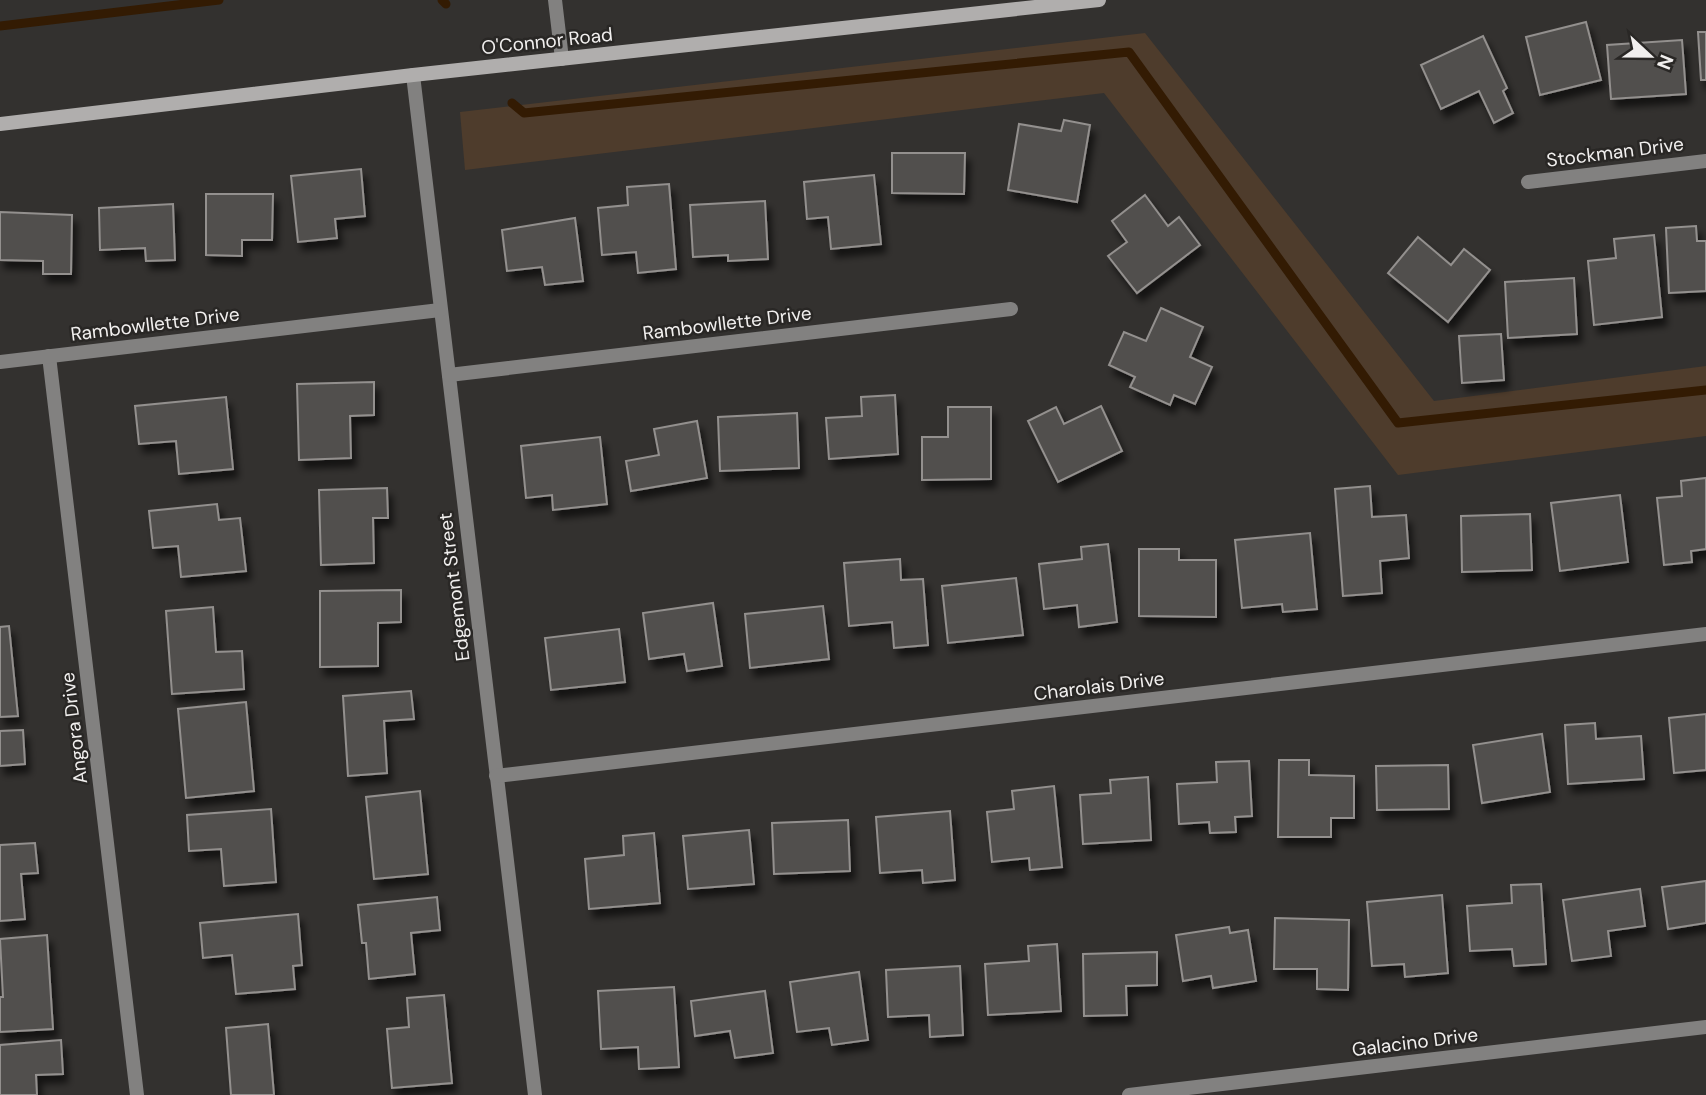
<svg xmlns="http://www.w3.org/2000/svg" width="1706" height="1095" font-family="'DM Sans',sans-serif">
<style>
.green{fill:#4e3c2c}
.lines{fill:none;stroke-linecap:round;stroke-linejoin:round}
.stream{stroke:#331b03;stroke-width:9}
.building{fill:#514f4d;stroke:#93908e;stroke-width:2;filter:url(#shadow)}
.street{stroke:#828180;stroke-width:14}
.secondary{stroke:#b0aead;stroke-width:14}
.labels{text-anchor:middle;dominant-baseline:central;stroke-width:5;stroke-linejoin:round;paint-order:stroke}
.street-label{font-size:19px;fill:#f1efee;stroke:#292725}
</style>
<defs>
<filter id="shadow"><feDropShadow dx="4.5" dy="8" stdDeviation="3.5" flood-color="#0009"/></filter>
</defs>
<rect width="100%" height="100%" fill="#33312f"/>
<path class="green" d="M1145,33L1434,401L1706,366V436L1398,475L1104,93L465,170L460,112Z"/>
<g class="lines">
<g class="stream">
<path d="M442,0L446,4"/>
<path d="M0,26L219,0"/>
<path d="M512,103L524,113L1129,52L1398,423L1706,390"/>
</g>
</g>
<g class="building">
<path d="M1586,22L1601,80L1540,95L1526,37Z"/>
<path d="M1698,32H1706V80H1701Z"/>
<path d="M1483,36L1507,88L1503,91L1513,113L1494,123L1479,91L1441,109L1421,65Z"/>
<path d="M1682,40L1686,94L1611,99L1607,45Z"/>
<path d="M1064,120L1090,125L1077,202L1008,190L1019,124L1061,131Z"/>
<path d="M892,153H965L964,194L892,193Z"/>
<path d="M361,169L365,216L335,219L337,238L298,242L291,176Z"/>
<path d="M874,175L881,244L831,249L828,217L807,219L804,182Z"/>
<path d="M669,184L676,269L638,273L636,252L602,255L598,208L628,205L627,187Z"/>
<path d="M206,194H273L272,240H242V256L206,255Z"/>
<path d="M1145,195L1168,226L1179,217L1200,245L1137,293L1108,256L1127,242L1112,221Z"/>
<path d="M765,201L768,259L728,261V255L693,257L690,205Z"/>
<path d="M173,204L175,260L146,261L145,248L100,250L99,208Z"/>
<path d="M0,212L72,215L71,274H43V261L0,260Z"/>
<path d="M575,218L583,281L545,285L542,267L507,271L502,230Z"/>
<path d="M1696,226L1697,241H1706V291L1669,293L1666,228Z"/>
<path d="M1654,235L1662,317L1594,325L1588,261L1616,258L1614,239Z"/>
<path d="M1418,237L1451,265L1464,249L1490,270L1448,322L1388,273Z"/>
<path d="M1574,278L1577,334L1508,338L1505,282Z"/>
<path d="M1161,308L1203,327L1190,357L1212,367L1195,404L1174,395L1170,405L1130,387L1135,377L1109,365L1124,332L1146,341Z"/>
<path d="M1501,334L1504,380L1462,383L1459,336Z"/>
<path d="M374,382V415L350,416L351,458L299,460L297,384Z"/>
<path d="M895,395L898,454L829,459L826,418L862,416L861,397Z"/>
<path d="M226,397L233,469L179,474L176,441L139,444L135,406Z"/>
<path d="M1101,406L1122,451L1058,482L1028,421L1056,407L1064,424Z"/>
<path d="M948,407H991V479L922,480V437H948Z"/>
<path d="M797,413L799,468L720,471L718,417Z"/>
<path d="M697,421L707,478L631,491L626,461L659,455L654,429Z"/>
<path d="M600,437L607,504L553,510L552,495L526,498L521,446Z"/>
<path d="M1706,478V549L1691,551L1692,562L1664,565L1657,498L1682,496L1681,481Z"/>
<path d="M1370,486L1372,517L1406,515L1409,558L1380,561L1382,593L1343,596L1335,489Z"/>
<path d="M387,488L388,518H373L374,563L321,565L319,490Z"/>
<path d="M1620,495L1628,562L1560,571L1551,503Z"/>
<path d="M217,504L219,520L240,518L246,571L181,577L178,546L153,548L149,511Z"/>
<path d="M1530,514L1532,570L1462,572L1461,516Z"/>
<path d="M1310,533L1317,609L1283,612L1282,604L1242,608L1235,540Z"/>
<path d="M1108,544L1117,622L1079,627L1077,605L1044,609L1039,564L1082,559L1081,547Z"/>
<path d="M1139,549H1179V560H1216V617L1139,616Z"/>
<path d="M900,559L901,580L923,579L928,645L894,648L892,622L849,626L844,563Z"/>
<path d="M1016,578L1023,635L948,643L942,586Z"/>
<path d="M401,590V622L378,623V666L320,667V591Z"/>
<path d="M713,603L722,666L687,671L684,654L649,659L643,613Z"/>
<path d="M823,606L829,659L750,668L745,614Z"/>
<path d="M213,607L216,652L242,651L244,689L172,694L166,611Z"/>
<path d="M9,626L18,716L0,717V627Z"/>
<path d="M619,629L625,682L551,690L545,638Z"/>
<path d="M411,691L414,719L384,721L387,773L348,776L343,696Z"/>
<path d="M246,702L254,791L186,798L178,709Z"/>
<path d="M1706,714V770L1674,773L1669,718Z"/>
<path d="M1595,723L1596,739L1641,736L1644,779L1568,784L1565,725Z"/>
<path d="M23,730L25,764L0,766V731Z"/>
<path d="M1542,734L1550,792L1482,803L1473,745Z"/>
<path d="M1279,760H1309V775L1354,776V818H1331V837H1278Z"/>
<path d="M1249,761L1252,816L1235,817L1236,832L1210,833L1209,822L1179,824L1177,784L1217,782L1216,762Z"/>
<path d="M1448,765L1449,809L1377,810L1376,766Z"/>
<path d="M1148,777L1151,840L1083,844L1080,795L1111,793L1110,780Z"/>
<path d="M1054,786L1062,867L1030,870L1029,858L992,862L987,812L1014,809L1012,791Z"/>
<path d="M420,791L428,874L374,879L366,797Z"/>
<path d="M271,809L276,882L224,886L221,849L189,851L187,815Z"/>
<path d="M950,811L955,880L923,883L922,870L880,873L876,817Z"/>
<path d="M848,820L850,871L774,874L772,823Z"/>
<path d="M749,830L754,884L688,889L683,836Z"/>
<path d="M654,833L660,903L589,909L585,859L624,855L623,836Z"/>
<path d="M35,843L38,873L21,874L25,919L0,921V845Z"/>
<path d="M1706,881V923L1668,929L1662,887Z"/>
<path d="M1541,884L1546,964L1514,966L1512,949L1470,951L1467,906L1512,903L1511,885Z"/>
<path d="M1640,889L1645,926L1608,931L1611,956L1572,961L1563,900Z"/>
<path d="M1442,895L1448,973L1405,977L1404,964L1372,966L1367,902Z"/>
<path d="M437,897L440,930L411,933L415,974L369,979L366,943H362L358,905Z"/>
<path d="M298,914L302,965L293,966L295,989L236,994L232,955L203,958L200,923Z"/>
<path d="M1275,918L1349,920L1348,990L1317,989V969H1274Z"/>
<path d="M1229,927L1230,933L1248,930L1256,981L1213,988L1211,976L1183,981L1176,935Z"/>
<path d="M47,935L53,1029L0,1032V997H3L0,939Z"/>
<path d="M1057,944L1061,1011L988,1015L985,964L1029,961L1028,946Z"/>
<path d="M1157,952V985L1126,986L1127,1015L1084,1016L1083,954Z"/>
<path d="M960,966L963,1035L930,1037L929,1015L888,1017L886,970Z"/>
<path d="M859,972L868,1040L832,1045L829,1028L797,1032L790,982Z"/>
<path d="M674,987L679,1067L639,1069L638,1047L601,1049L598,991Z"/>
<path d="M765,991L773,1053L735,1058L730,1031L695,1036L691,1001Z"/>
<path d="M444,995L452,1083L392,1088L387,1029L409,1027L407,998Z"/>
<path d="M268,1024L274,1095H231L226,1028Z"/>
<path d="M61,1040L63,1074L36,1075L37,1095H0V1045Z"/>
</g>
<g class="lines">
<g class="street">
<path d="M555,0L562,59"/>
<path d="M413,75L535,1095"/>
<path d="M1528,182L1706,161"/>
<path d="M49,356L137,1095"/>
<path d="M0,362L440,310"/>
<path d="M449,375L1011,309"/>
<path d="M496,776L1706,634"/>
<path d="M1129,1095L1706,1027"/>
</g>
<path class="secondary" d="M0,124L413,75L1099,0"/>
</g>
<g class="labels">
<g class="street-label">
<text transform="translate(547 41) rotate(-6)">O'Connor Road</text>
<text transform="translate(1615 152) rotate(-7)">Stockman Drive</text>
<text transform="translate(727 323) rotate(-7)">Rambowllette Drive</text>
<text transform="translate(155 324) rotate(-7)">Rambowllette Drive</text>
<text transform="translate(454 587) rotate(-97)">Edgemont Street</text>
<text transform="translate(1099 686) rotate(-7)">Charolais Drive</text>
<text transform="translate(74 728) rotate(-97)">Angora Drive</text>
<text transform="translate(1415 1042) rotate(-7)">Galacino Drive</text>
</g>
</g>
<g transform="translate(1650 56) rotate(112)" stroke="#292725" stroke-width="5" paint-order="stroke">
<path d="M0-5L12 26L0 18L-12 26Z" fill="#f1efee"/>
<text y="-10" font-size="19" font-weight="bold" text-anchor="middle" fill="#f1efee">N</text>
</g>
</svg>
